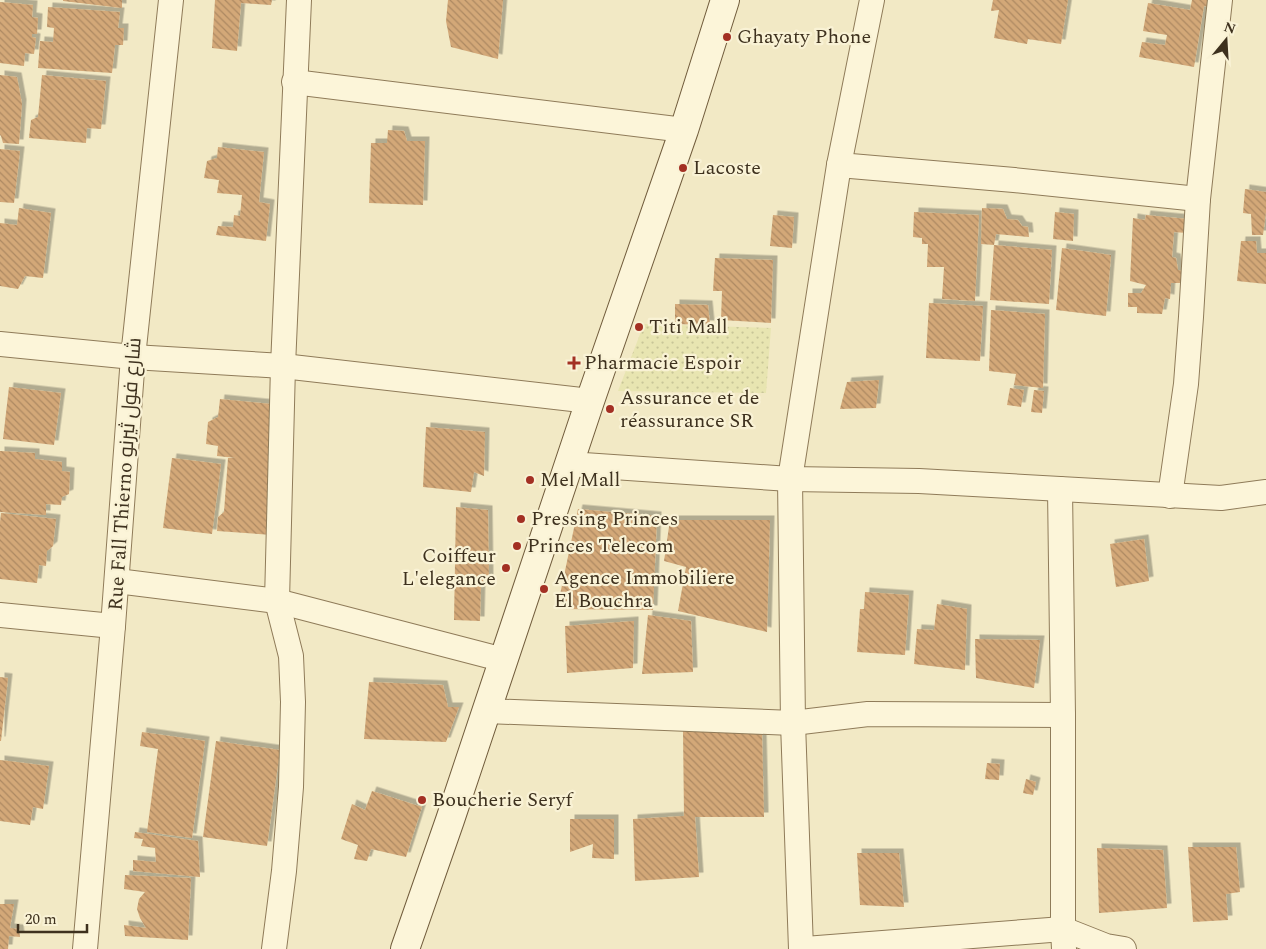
<svg xmlns="http://www.w3.org/2000/svg" width="1266" height="949" font-family="Spectral,Cairo,serif">
<style>
.farmland{fill:url(#farmland-dots)}
.building{fill:url(#building-back-hatch);filter:url(#shadow)}
.lines{fill:none;stroke-linecap:round;stroke-linejoin:round}
.street-casing{stroke:#8f7b59;stroke-width:26}
.secondary-casing{stroke:#715c3c;stroke-width:30}
.street{stroke:#fcf5d9;stroke-width:24}
.secondary{stroke:#fcf5d9;stroke-width:28}
.poi-dot{fill:#a33023;stroke:#f9f2d5;stroke-width:2}
.labels{text-anchor:middle;dominant-baseline:central;stroke-width:4.5;stroke-linejoin:round;paint-order:stroke}
.poi-label{font-size:20px;fill:#3e311e;stroke:#f9f2d5;text-anchor:start}
.street-label{font-size:20px;fill:#3e311e;stroke:#f9f2d5}
</style>
<defs>
<pattern id="farmland-dots" width="8" height="8" patternUnits="userSpaceOnUse" patternTransform="scale(1.25)"><rect width="8" height="8" fill="#e8e5b1"/><path d="M2 2h.1M6 6h.1" fill="none" stroke="#c8c598" stroke-width="1.8" stroke-linecap="round"/></pattern>
<pattern id="building-back-hatch" width="6" height="6" patternUnits="userSpaceOnUse" patternTransform="scale(1.25)"><rect width="6" height="6" fill="#d3a878"/><path d="M-1 5l2 2M0 0l6 6M5-1l2 2" fill="none" stroke="#ad8962"/></pattern>
<filter id="shadow"><feDropShadow dx="4.5" dy="-4.5" stdDeviation="0" flood-color="#0004"/></filter>
</defs>
<rect width="100%" height="100%" fill="#f2e9c5"/>
<path class="farmland" d="M644,324L771,328L766,393L618,391Z"/>
<g class="building">
<path d="M63,0H122V8L63,1Z"/>
<path d="M215,0H272L271,5L241,3L237,51L212,48Z"/>
<path d="M448,0H503L498,59L451,47L446,21Z"/>
<path d="M993,0H1068L1061,44L1028,39L1027,44L994,38L999,10L991,11Z"/>
<path d="M1192,0H1212L1211,7L1204,6L1194,67L1139,57L1142,42L1165,45L1167,35L1143,31L1148,3L1190,10Z"/>
<path d="M0,2L33,5L32,17L38,18L37,34H32V37L36,38L34,54L25,53L24,66L0,63Z"/>
<path d="M48,7L120,12L118,28H124L123,45H115L112,73L38,68L40,41L53,42L54,28L47,27Z"/>
<path d="M0,75L17,77L22,104L19,144L3,143L1,136L0,135Z"/>
<path d="M42,75L106,81L101,129L87,128L86,143L29,138L31,120L38,117Z"/>
<path d="M388,130L404,131L407,141H425L423,205L369,203L371,143H387Z"/>
<path d="M218,147L264,152L259,202L270,204L266,241L216,235L218,226L233,227L234,215L240,216L242,195L217,193L219,180L204,178L207,161L217,158Z"/>
<path d="M0,149L20,151L14,203L0,202Z"/>
<path d="M1245,189L1266,192V212L1263,235H1252L1251,214L1243,213Z"/>
<path d="M19,208L51,213L43,278L25,276L18,289L0,286V223L17,225Z"/>
<path d="M982,208L1003,209L1007,219L1018,220L1022,226L1028,227L1029,237L996,234L994,245L1052,250L1049,304L990,300L994,245L981,244Z"/>
<path d="M914,212L979,215L975,301L942,299L944,267H927L928,244H922V238L913,237Z"/>
<path d="M1055,212L1074,214L1073,241L1053,239Z"/>
<path d="M773,215L794,217L792,248L770,246Z"/>
<path d="M1146,215L1187,219L1186,233L1174,232L1172,257L1176,258L1178,270L1184,271L1183,283H1171L1170,299L1165,298L1162,314L1137,313V307H1128V293H1141L1146,285L1130,281L1133,218L1145,220Z"/>
<path d="M1241,241H1256L1257,253H1266V284L1237,281Z"/>
<path d="M1062,248L1111,255L1106,316L1056,310Z"/>
<path d="M715,258L773,260L771,323L721,320L722,291H713Z"/>
<path d="M929,303L983,306L980,361L926,358Z"/>
<path d="M675,304L708,305L710,325L675,324Z"/>
<path d="M991,310L1045,314L1043,388L1014,385L1016,374L989,371Z"/>
<path d="M879,380L876,408L840,409L847,382Z"/>
<path d="M9,387L61,393L54,445L3,439Z"/>
<path d="M1010,388L1024,390L1021,407L1007,405Z"/>
<path d="M1034,390L1044,391L1042,413L1031,412Z"/>
<path d="M220,399L282,405L272,535L217,531L218,517L224,512L228,458H236L217,456L218,446L206,444L208,422L218,417Z"/>
<path d="M426,427L485,432L484,476L474,472L471,492L423,487Z"/>
<path d="M0,451L35,453V459L62,462V471L70,472L69,494L62,497L61,505L46,504V515L0,512Z"/>
<path d="M172,458L221,464L212,534L163,528Z"/>
<path d="M456,507L488,510L489,584L481,583L480,621L454,620Z"/>
<path d="M578,509L657,516L653,610L557,609Z"/>
<path d="M1,513L56,519L53,546L47,551L46,566L39,565L37,583L0,579V522Z"/>
<path d="M670,520H770L767,632L678,611L686,567L664,561Z"/>
<path d="M1144,539L1149,581L1116,587L1110,544Z"/>
<path d="M865,592L909,595L905,655L857,652L860,609H864Z"/>
<path d="M937,604L967,609L965,670L914,664L917,629L934,630Z"/>
<path d="M648,615L691,621L693,672L642,674Z"/>
<path d="M634,621L633,668L567,673L565,626Z"/>
<path d="M975,639L1040,640L1034,688L976,678Z"/>
<path d="M0,677L8,678L1,741H0Z"/>
<path d="M369,682L443,685L448,707H459L446,742L364,739Z"/>
<path d="M683,731L762,733L764,817H695L699,877L635,881L633,819L684,816Z"/>
<path d="M142,732L205,741L192,838L147,832L158,749L140,746Z"/>
<path d="M216,741L280,750L267,846L203,837Z"/>
<path d="M0,760L49,766L43,809L33,807L30,825L0,821Z"/>
<path d="M987,763L1000,764L999,780L985,779Z"/>
<path d="M1026,779L1036,782L1033,795L1023,793Z"/>
<path d="M372,791L422,807L406,857L371,849L367,861L354,859L358,845L341,839L352,804L365,810Z"/>
<path d="M570,819H614V859L592,858L593,844L570,852Z"/>
<path d="M135,832L198,841L200,877L133,871V860L156,862L155,848L141,846L143,839L134,838Z"/>
<path d="M1188,847H1236L1240,892L1226,894L1228,920L1193,922Z"/>
<path d="M1097,848L1163,850L1167,908L1099,913Z"/>
<path d="M857,853H899L904,907L860,905Z"/>
<path d="M125,875L191,878L188,940L125,936L124,925L146,928L140,918L137,909L139,899L145,892L124,889Z"/>
<path d="M0,904H14L10,928L19,929L20,937L9,936L8,949H0Z"/>
</g>
<g class="lines">
<g class="street-casing">
<g id="street">
<path d="M294,82L684,130"/>
<path d="M839,165L1014,180L1198,199"/>
<path d="M0,344L133,357L283,366L590,401"/>
<path d="M569,464L790,479L919,481L1221,498L1266,492"/>
<path d="M1060,489L1063,715V929L1064,949"/>
<path d="M1170,496L1186,384L1191,317L1198,199L1220,0"/>
<path d="M117,581L277,601L504,660"/>
<path d="M0,615L113,626"/>
<path d="M486,711L793,723L868,714L1063,715"/>
<path d="M85,949L113,626L133,357L171,0"/>
<path d="M274,949L284,871L291,787L293,702L291,656L277,601L283,366L299,0"/>
<path d="M801,949L793,723L790,479L839,165L872,0"/>
<path d="M805,949L1063,929L1106,946L1124,949"/>
</g>
</g>
<g class="secondary-casing">
<path id="secondary" d="M405,949L450,820L590,401L684,130L725,0"/>
</g>
<use href="#street" class="street"/>
<use href="#secondary" class="secondary"/>
</g>
<g class="poi-dot">
<circle cx="727" cy="37" r="5"/>
<circle cx="683" cy="168" r="5"/>
<circle cx="639" cy="327" r="5"/>
<path d="M571.5 355.5h5v5h5v5h-5v5h-5v-5h-5v-5h5z"/>
<circle cx="610" cy="409" r="5"/>
<circle cx="530" cy="480" r="5"/>
<circle cx="521" cy="519" r="5"/>
<circle cx="517" cy="546" r="5"/>
<circle cx="506" cy="568" r="5"/>
<circle cx="544" cy="589" r="5"/>
<circle cx="422" cy="800" r="5"/>
</g>
<g class="labels">
<g class="poi-label">
<text x="737" y="37">Ghayaty Phone</text>
<text x="693" y="168">Lacoste</text>
<text x="649" y="327">Titi Mall</text>
<text x="584" y="363">Pharmacie Espoir</text>
<text x="620" y="398">Assurance et de<tspan x="620" dy="23">réassurance SR</tspan></text>
<text x="540" y="480">Mel Mall</text>
<text x="531" y="519">Pressing Princes</text>
<text x="527" y="546">Princes Telecom</text>
<text x="496" y="556" text-anchor="end">Coiffeur<tspan x="496" dy="23">L'elegance</tspan></text>
<text x="554" y="578">Agence Immobiliere<tspan x="554" dy="23">El Bouchra</tspan></text>
<text x="432" y="800">Boucherie Seryf</text>
</g>
<g class="street-label">
<text transform="translate(125 474) rotate(-86)">Rue Fall Thierno شارع فول ثيرنو</text>
</g>
</g>
<g transform="translate(1226 40) rotate(18)" stroke="#f9f2d5" stroke-width="4" paint-order="stroke">
<path d="M0-4L9 19L0 12L-9 19Z" fill="#3e311e"/>
<text y="-8" font-size="14" font-weight="bold" text-anchor="middle" fill="#3e311e">N</text>
</g>
<path d="M18 924v8h69v-8" fill="none" stroke="#3e311e" stroke-width="2.5"/>
<text x="25" y="924" font-size="15" fill="#3e311e" stroke="#f9f2d5" stroke-width="4" paint-order="stroke">20 m</text>
</svg>
